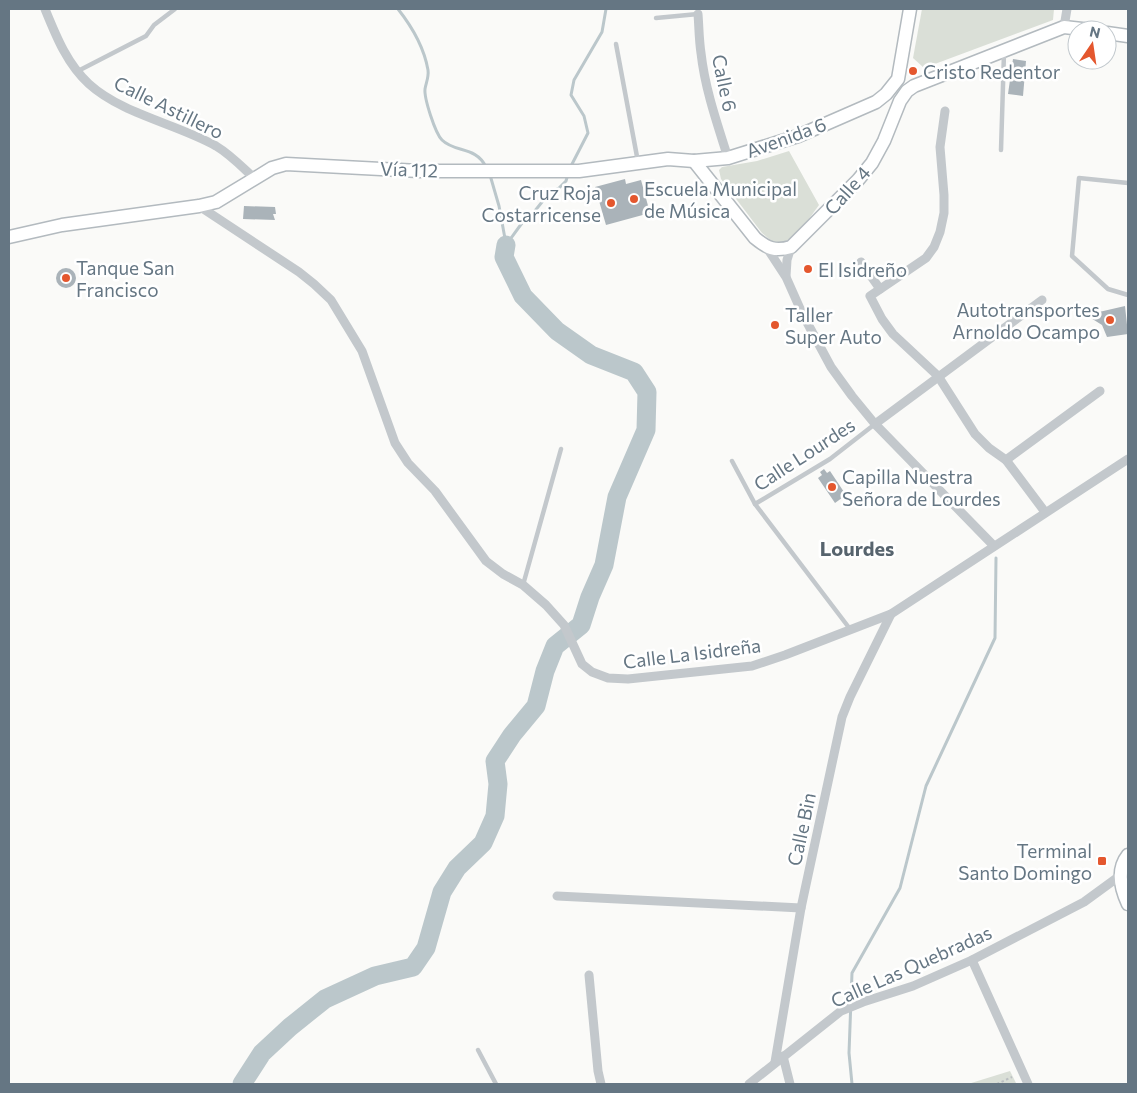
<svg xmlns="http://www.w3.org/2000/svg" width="1137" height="1093" font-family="Commissioner,sans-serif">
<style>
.green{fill:#dadfd7}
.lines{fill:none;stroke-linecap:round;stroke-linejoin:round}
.stream{stroke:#bbc7cb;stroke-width:3}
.river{stroke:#bbc7cb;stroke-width:19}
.building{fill:#aab3b9}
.secondary-casing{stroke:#b3babf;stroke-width:15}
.path{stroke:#bbbfc2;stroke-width:2;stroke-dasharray:2.5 2.5;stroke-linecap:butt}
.service{stroke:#c3c8cc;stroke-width:4.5}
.minor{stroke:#c3c8cc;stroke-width:9}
.secondary{stroke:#fff;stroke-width:12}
.poi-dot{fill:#e4572e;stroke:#fff;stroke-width:2}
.labels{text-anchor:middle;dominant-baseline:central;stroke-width:5;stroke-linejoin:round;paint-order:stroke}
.poi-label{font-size:19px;fill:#657683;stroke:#fff;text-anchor:start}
.street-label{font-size:19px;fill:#657683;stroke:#fff}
.neighbourhood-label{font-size:20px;font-weight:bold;fill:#57646e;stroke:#fff}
</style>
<rect width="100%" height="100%" fill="#fafaf8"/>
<g class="green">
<path d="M922,9H1054L1053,20L924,68L913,58Z"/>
<path d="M789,151L819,205C811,216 794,242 779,243C773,243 767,237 762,233L721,179L719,170L722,167L757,161Z"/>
<path d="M1010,1071L1016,1083L1013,1084H968Z"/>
</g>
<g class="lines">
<g class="stream">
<path d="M398,9C413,28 424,47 428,70C429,77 426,83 425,89C424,98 435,133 442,140C455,153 476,146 486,167"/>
<path d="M570,168L588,133L584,116L571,95L574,80L602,32L606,9"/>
<path d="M490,175L499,206L506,244"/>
<path d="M506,245L522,223L534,212L550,192L559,188L566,181L568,174"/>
<path d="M852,1084L849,1053L852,973L900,888L926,786L995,638L996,558"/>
</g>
<path class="river" d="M242,1084L262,1053L290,1027L325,999L375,976L413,967L426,948L442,892L457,868L483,843L495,816L498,784L495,761L512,735L536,706L545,671L555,646L581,625L590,597L604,565L617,497L646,430L647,392L634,372L591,355L557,331L523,296L504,257L506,245"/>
</g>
<g class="building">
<path d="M1013,59L1026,61L1023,96L1008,94Z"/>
<path d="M625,179L626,184L641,180L650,213L606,225L595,187Z"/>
<path d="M244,206L275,207L276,214H273L275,220L243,219Z"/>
<circle cx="66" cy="278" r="10"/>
<path d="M1125,306L1128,334L1107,337L1102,325L1086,315Z"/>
<path d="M824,469L827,473L830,471L846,495L835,503L818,478L822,475L820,472Z"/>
</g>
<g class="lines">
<g class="secondary-casing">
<g id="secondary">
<path d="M1107,33L1128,36"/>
<path d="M694,161L755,238C767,248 775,252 791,247L858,180L872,163L884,141L900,101L907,91L914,86L1064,27L1091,30"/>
<path d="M9,237L62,225L199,206L216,202L272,168L286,164L419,171H579L668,159L694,161L728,158L798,136L876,102L886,94L898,79L910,9"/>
<path d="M1128,855C1116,870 1121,889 1128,904"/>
</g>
</g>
<path class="path" d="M997,1084L1012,1077"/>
<g class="service">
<path d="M656,18L698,14"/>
<path d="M616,44L638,162"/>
<path d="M78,71L146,36L154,25L175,9"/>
<path d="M1001,150L1004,53"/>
<path d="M1128,183L1079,178L1072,256L1108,289L1128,295"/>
<path d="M732,461L755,504L850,629"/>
<path d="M755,504L830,459L875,424"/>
<path d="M523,585L561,449"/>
<path d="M478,1050L496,1084"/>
</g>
<g class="minor">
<path d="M45,9C56,36 67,64 89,84C122,114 177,124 216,146C231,155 242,167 254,178"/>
<path d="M698,14C699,27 699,40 701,53C705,89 717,123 728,158"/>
<path d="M1064,27L1067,9"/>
<path d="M945,111L940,147L944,195V213L940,232L934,247L926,258L870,296L882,319L893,334L938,376L975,434L989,448L1006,460L1045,512"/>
<path d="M199,206L299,272L314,284L331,300L362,351L395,443L408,463L435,491L486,561L503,574L523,585L546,605L564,625L582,664L592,672L608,678L628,679L752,666L785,655L891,614L1128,459"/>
<path d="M767,248L786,277L802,313L831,367L852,396L875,424L994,546"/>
<path d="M861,262L880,289"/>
<path d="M786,276L787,260L791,247"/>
<path d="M875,424L1042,300"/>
<path d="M1006,460L1100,391"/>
<path d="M557,896L801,908"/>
<path d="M972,960L1028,1084"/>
<path d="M589,975L598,1071L601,1084"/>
<path d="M783,1056L790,1084"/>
<path d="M775,1062L801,908L842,717L850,697L891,614"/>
<path d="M749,1084L841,1011L863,1002L913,986L972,960L1084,902L1121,875"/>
</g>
<use href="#secondary" class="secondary"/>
</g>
<g class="poi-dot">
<circle cx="913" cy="71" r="5"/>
<circle cx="634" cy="199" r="5"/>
<circle cx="611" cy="203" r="5"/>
<circle cx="808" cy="269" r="5"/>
<circle cx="66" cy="278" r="5"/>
<circle cx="1110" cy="320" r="5"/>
<circle cx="775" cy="325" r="5"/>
<circle cx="832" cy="487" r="5"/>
<rect x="1097" y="856" width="10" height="10" rx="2.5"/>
</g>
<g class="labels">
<g class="poi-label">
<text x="923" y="71">Cristo Redentor</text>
<text x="644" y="188">Escuela Municipal<tspan x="644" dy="22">de Música</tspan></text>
<text x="601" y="192" text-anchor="end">Cruz Roja<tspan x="601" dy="22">Costarricense</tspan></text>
<text x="76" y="267">Tanque San<tspan x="76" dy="22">Francisco</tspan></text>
<text x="818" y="269">El Isidreño</text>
<text x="1100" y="309" text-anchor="end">Autotransportes<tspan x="1100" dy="22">Arnoldo Ocampo</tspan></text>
<text x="785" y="314">Taller<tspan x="785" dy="22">Super Auto</tspan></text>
<text x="842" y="476">Capilla Nuestra<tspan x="842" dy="22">Señora de Lourdes</tspan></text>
<text x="1092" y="850" text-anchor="end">Terminal<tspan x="1092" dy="22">Santo Domingo</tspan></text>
</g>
<g class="street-label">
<text transform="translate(725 83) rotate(78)">Calle 6</text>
<text transform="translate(169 107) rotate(26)">Calle Astillero</text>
<text transform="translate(786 137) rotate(-20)">Avenida 6</text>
<text transform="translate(409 169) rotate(2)">Vía 112</text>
<text transform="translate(847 190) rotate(-48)">Calle 4</text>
<text transform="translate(804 454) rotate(-33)">Calle Lourdes</text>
<text transform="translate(692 653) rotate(-7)">Calle La Isidreña</text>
<text transform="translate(801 829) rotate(-78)">Calle Bin</text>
<text transform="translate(911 966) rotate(-24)">Calle Las Quebradas</text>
</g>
<g class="neighbourhood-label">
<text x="857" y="548">Lourdes</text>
</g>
</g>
<rect width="1137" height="1093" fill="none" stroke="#657683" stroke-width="20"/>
<g transform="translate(1092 45) rotate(13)"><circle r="24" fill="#ffffff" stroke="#c1c8cd"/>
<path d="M0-4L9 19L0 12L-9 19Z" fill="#e4572e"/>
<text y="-8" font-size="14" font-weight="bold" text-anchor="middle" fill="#657683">N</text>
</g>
</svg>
